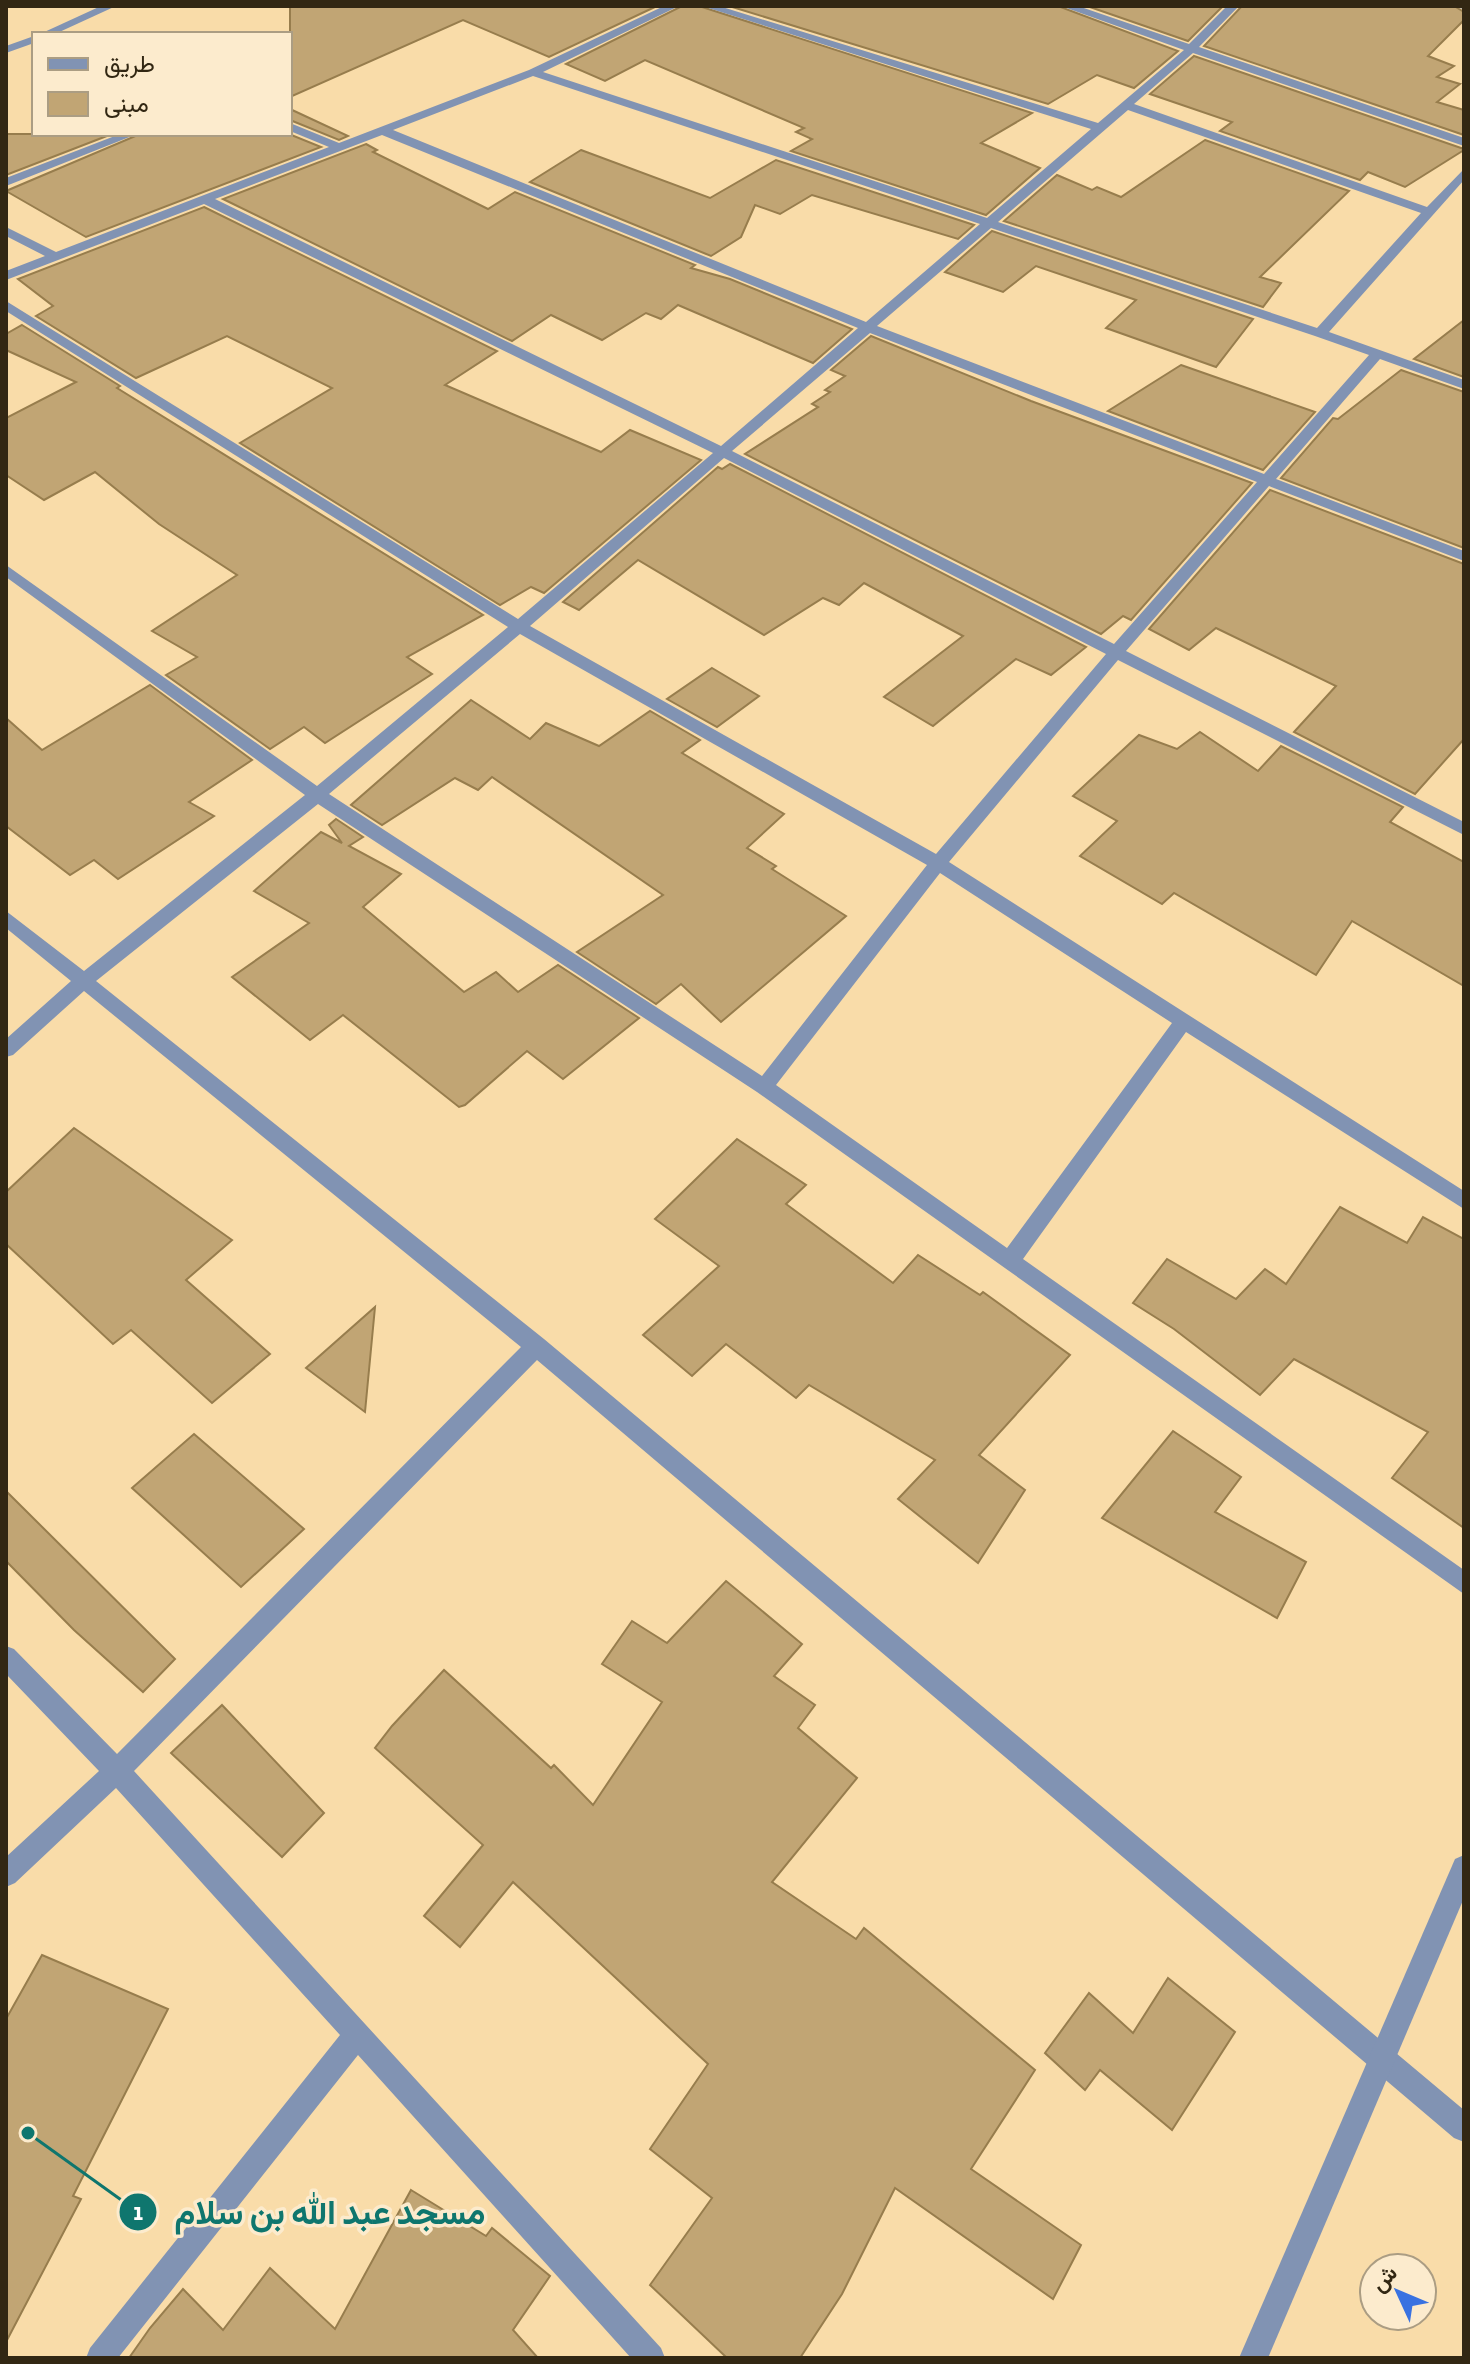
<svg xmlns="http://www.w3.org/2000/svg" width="1470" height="2364" font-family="'Zilla Slab',Vazirmatn,serif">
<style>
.building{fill:#c1a574;stroke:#977d4d;stroke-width:2}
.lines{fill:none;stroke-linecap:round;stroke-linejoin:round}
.minor{fill:#8193b3;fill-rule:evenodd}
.tertiary{fill:#8193b3;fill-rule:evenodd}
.leader{fill:none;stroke:#0f766e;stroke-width:3}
.callout-dot{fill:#0f766e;stroke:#fcebcd;stroke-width:3}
.mark-label{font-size:24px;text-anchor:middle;font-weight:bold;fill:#fff}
.callout-label{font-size:34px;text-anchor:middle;font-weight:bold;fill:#0f766e;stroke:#fcebcd;stroke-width:7;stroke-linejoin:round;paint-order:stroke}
</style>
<rect width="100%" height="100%" fill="#f9dca9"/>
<g class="building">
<path d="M290,6H657L549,57L463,20L290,97Z"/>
<path d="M682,6H699L1032,113L981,143L1040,168L986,215L791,151L812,139L796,132L804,128L645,60L605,81L566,64Z"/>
<path d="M729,6H1058L1178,51L1134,88L1097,75L1048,104Z"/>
<path d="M1087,6H1223L1188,41Z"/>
<path d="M1242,6H1454L1464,12V20L1428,56L1454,66L1437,77L1460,84L1437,102L1464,110V135L1204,46Z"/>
<path d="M1194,56L1464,149V150L1405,187L1368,172L1360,180L1220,131L1232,122L1150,94Z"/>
<path d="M290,109L348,136L339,140L290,120Z"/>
<path d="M6,134H112L6,175Z"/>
<path d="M140,134H289L321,147L86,237L6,191Z"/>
<path d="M1205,140L1349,191L1260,277L1281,283L1263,307L1004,221L1057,175L1092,190L1097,187L1121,197Z"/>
<path d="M366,144L377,150L373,152L488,209L515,192L695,265L691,268L730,279L852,329L813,363L678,305L661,319L646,313L602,340L551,315L512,341L223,199Z"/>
<path d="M581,150L710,198L776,160L974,225L958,239L812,195L780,214L755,205L741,237L711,256L530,182Z"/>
<path d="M204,207L497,351L445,385L601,452L630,430L701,460L544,593L531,587L500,605L240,443L332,388L227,336L136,378L36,316L53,306L18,279Z"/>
<path d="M992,231L1253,319L1216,367L1106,328L1136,300L1036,266L1003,292L945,272Z"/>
<path d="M1464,320V377L1414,359Z"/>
<path d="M22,325L120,386L117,388L483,615L407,657L432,674L325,743L304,727L270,749L166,675L197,657L152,631L237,575L159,524L95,472L44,500L6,475V418L76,382L6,350V334Z"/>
<path d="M871,336L1031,401L1252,483L1131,620L1123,616L1101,634L745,454L818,407L812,404L830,392L825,390L845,376L831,370Z"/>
<path d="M1181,365L1315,412L1263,470L1108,411Z"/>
<path d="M1401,370L1464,392V548L1281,478L1333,418L1338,419Z"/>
<path d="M730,464L1086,647L1051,675L1016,659L933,726L884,697L963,636L864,583L839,605L823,598L764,635L638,560L579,610L563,602L718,467L722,469Z"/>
<path d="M1270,490L1464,564V739L1415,794L1294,732L1336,686L1216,628L1189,650L1149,629Z"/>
<path d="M712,668L759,696L717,727L667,699Z"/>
<path d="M150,685L252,760L189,802L214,816L118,879L94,860L70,875L6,826V718L42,750Z"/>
<path d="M471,700L530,739L546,723L599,746L650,711L700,740L682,753L784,814L747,848L776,866L772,869L846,916L721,1022L681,984L656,1004L577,952L663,895L492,777L478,790L455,778L382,825L351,805Z"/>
<path d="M1200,732L1258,771L1281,746L1403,807L1390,822L1464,862V986L1352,921L1316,975L1174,893L1162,904L1080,856L1117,821L1073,796L1139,735L1177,749Z"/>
<path d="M336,819L363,837L349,846L401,874L363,907L464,992L496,972L518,992L558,965L639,1018L563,1079L527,1051L465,1105L459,1107L343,1015L310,1040L232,977L309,923L254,891L321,832L342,843L329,825Z"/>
<path d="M74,1128L232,1240L186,1280L270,1354L212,1403L131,1330L113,1344L6,1244V1192Z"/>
<path d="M737,1139L806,1185L786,1204L893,1283L918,1255L980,1295L983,1292L1070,1355L979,1455L1025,1490L978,1563L898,1499L935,1460L809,1385L796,1398L726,1344L692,1376L643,1335L719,1266L655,1219Z"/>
<path d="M1340,1207L1407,1243L1423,1217L1464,1239V1528L1392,1478L1428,1432L1294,1359L1260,1395L1174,1329L1133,1303L1167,1259L1236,1299L1265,1269L1286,1284Z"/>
<path d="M375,1307L365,1412L306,1368Z"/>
<path d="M1173,1431L1241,1477L1215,1512L1306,1562L1277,1618L1102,1518Z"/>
<path d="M194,1434L304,1529L241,1587L132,1488Z"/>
<path d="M6,1491L175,1659L143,1692L74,1630L6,1561Z"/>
<path d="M726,1581L802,1644L774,1676L815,1705L798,1728L857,1778L772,1882L856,1939L864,1928L1035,2070L971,2169L1081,2245L1053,2299L895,2188L842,2294L800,2358H727L650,2285L712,2198L650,2149L708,2064L513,1882L460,1947L424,1916L483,1845L375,1748L392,1726L444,1670L551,1768L554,1765L593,1805L662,1702L602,1664L632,1621L667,1643Z"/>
<path d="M222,1705L324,1813L282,1857L171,1753Z"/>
<path d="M42,1955L168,2009L73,2196L81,2199L6,2342V2019Z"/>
<path d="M1168,1978L1235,2032L1172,2130L1100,2070L1085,2090L1045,2053L1089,1993L1133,2033Z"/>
<path d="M411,2190L486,2236L492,2228L550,2276L513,2330L538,2358H129L150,2328L183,2289L223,2330L270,2268L335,2329Z"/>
</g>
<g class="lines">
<g class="minor">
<path d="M101,6H116L55,34H40Z"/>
<path d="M664,6H679L543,72L987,218L1091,129L702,6H719L1098,123L1184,50L1061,6H1078L1189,44L1227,6H1239L1199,47L1464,138V146L1193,53L1134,104L1427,207L1464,169V180L1329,332L1464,380V389L1380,359L1276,479L1464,551V561L1269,486L1126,651L1464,822V835L1118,660L949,862L1464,1191V1209L1186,1032L1023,1259L1464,1570V1594L757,1092L318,804L96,981L544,1339L1464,2110V2142L1454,2138L537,1360L134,1771L661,2348L665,2358H631L358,2055L118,2358H86L90,2348L340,2035L116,1788L15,1883L6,1887V1857L99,1771L6,1674V1646L14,1649L117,1754L521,1347L84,991L13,1055L6,1057V1039L71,981L6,928V911L84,971L305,795L6,577V565L317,786L508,627L6,311V301L518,619L713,453L204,204L6,280V271L45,256L6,236V227L56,252L329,147L290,131V123L339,143L529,70ZM533,76L980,224L866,322L393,130ZM1128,110L1421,213L1317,328L998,222ZM382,135L858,328L721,446L215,199ZM991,228L1315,336L1369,355L1264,474L877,326ZM870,333L1257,482L1114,644L732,451ZM724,458L1106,654L936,854L530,626ZM520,634L927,865L762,1076L329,794ZM940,873L1172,1023L1007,1248L776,1085Z"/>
<path d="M1457,6H1464V9L1459,8Z"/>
<path d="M34,36V43L6,53V46Z"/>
<path d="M120,134H137L6,186V178Z"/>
</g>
<path class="tertiary" d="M1464,1855V1898L1268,2358H1239L1455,1859Z"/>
</g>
<path class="leader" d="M28 2133L138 2212"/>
<g class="callout-dot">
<circle cx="28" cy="2133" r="8"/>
<circle cx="138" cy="2212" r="20"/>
</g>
<g class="mark-label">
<text x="138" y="2220">1</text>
</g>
<g class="callout-label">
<text x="330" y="2224">مسجد عبد الله بن سلام</text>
</g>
<rect width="1470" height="2364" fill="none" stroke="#322713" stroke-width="16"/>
<rect x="32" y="32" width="260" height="104" fill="#fcebcd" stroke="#ab9d83" stroke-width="2"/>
<rect x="48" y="58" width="40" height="12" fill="#8193b3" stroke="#ab9d83" stroke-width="2"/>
<text x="104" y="72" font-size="24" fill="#322713">طريق</text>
<rect x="48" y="92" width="40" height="24" fill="#c1a574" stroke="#ab9d83" stroke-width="2"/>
<text x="104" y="112" font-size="24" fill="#322713">مبنى</text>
<g transform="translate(1398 2292) rotate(314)"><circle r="38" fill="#fcebcd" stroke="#ab9d83" stroke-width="2"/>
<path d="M0-6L14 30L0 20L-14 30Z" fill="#3972e1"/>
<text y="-12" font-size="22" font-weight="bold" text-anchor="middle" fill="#322713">ش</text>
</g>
</svg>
